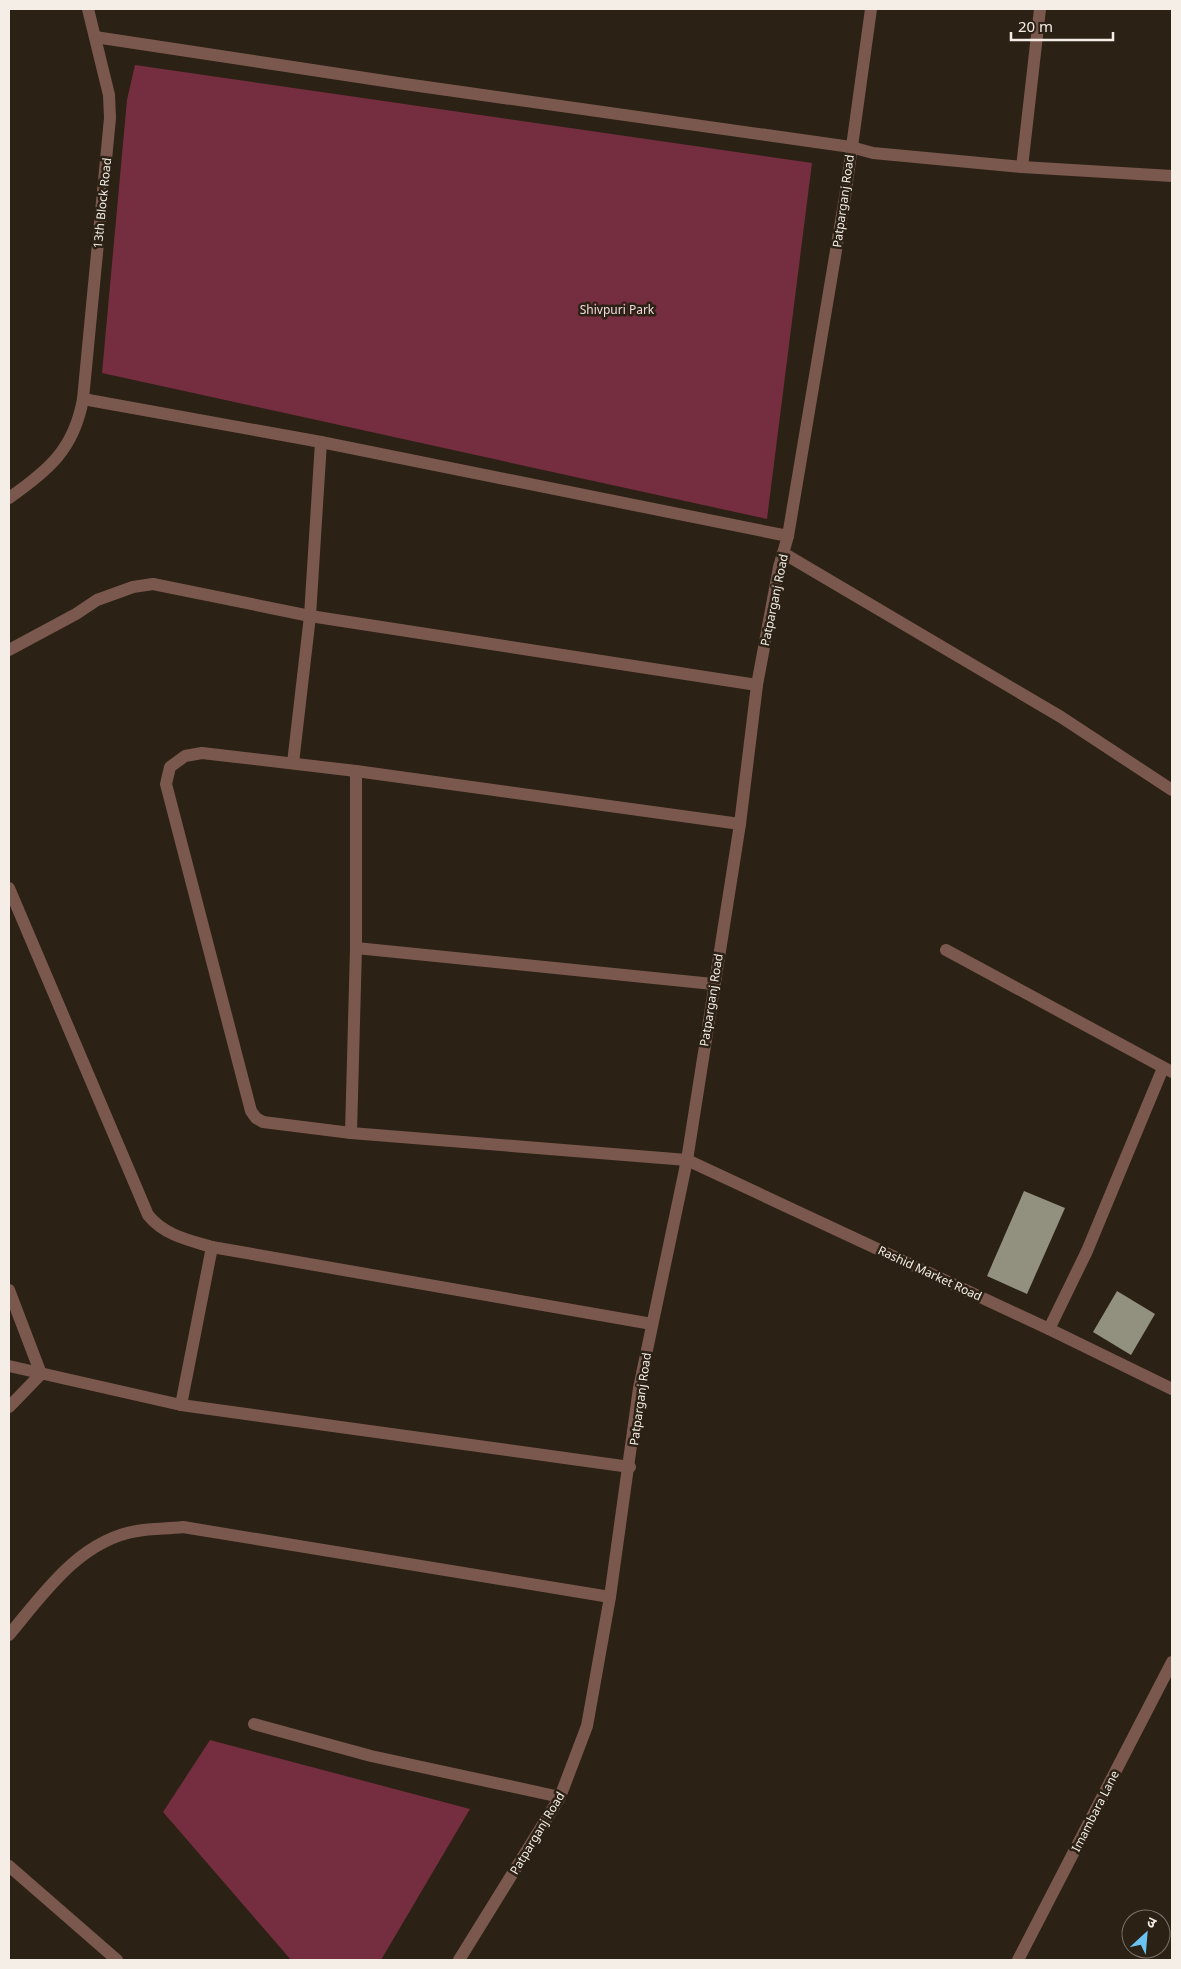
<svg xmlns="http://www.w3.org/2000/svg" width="1181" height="1969" font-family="'Noto Sans','Noto Sans Devanagari',sans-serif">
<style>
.green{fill:#742e3f}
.building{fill:#92917f}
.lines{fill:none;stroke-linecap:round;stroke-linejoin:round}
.minor{stroke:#7b584d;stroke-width:12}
.labels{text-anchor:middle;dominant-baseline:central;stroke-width:5;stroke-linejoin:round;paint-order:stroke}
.street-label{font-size:12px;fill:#f5eee6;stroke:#2b2115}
.park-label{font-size:12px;fill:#f2d9dd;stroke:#2b2115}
</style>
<rect width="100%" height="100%" fill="#2b2115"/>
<g class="green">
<path d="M135,65L812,163L767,519L102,373L127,100Z"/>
<path d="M210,1740L470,1809L381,1960H291L163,1812Z"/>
</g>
<g class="building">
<path d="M1024,1191L1065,1208L1027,1294L987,1276Z"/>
<path d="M1117,1291L1155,1314L1131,1355L1093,1332Z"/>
</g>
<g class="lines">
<g class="minor">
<path d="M95,37L398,83L851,147L873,153L1022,167L1172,176"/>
<path d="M1022,167L1040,9"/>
<path d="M83,399L321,442L788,536"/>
<path d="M9,498C49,470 74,449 83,399L110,118L109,95L88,9"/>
<path d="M783,553L1061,717L1172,790"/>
<path d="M9,650L76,614L97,600L133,587L153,584L310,616L757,685"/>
<path d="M293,763L310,616L321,442"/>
<path d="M740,824L356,771L202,753L185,756L170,767L166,784L251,1111L256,1118L263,1122L351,1133L687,1160L1049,1329L1172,1389"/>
<path d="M9,888L148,1215C164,1235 188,1240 212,1247L652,1324"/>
<path d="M356,948L713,984"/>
<path d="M946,950L1172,1072"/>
<path d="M351,1133L356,948V771"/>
<path d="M9,1290L41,1374L9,1407"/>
<path d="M1049,1329L1087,1251L1163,1068"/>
<path d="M9,1366L181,1405L630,1467"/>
<path d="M181,1405L212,1247"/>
<path d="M9,1635C43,1594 80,1540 137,1531C152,1528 168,1529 183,1527L610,1597"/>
<path d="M254,1724L371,1756L560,1797"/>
<path d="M9,1866L117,1960"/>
<path d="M459,1960L560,1797L587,1726L610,1597L639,1388L687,1160L740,824L757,685L779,567L788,536L845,197L871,9"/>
<path d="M1018,1960L1172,1662"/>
</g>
</g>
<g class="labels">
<g class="street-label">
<text transform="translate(843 201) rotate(-82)">Patparganj Road</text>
<text transform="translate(102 203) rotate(-84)">13th Block Road</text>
<text transform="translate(774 600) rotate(-78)">Patparganj Road</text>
<text transform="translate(711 1000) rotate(-81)">Patparganj Road</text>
<text transform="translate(930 1273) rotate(25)">Rashid Market Road</text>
<text transform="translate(640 1399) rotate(-82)">Patparganj Road</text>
<text transform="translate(1095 1811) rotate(-63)">Imambara Lane</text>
<text transform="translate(537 1833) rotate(-59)">Patparganj Road</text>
</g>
<g class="park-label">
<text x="617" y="309">Shivpuri Park</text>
</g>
</g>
<rect width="1181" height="1969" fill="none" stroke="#f5eee6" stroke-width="20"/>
<g transform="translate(1146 1934) rotate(26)"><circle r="24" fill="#2b2115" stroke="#7c7369"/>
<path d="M0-4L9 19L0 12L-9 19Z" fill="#6ac3f1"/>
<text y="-8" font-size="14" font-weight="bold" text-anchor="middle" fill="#f5eee6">उ</text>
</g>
<path d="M1011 32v8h102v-8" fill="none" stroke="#f5eee6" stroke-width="2.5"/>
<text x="1018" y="32" font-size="15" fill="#f5eee6" stroke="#2b2115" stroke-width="4" paint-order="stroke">20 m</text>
</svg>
